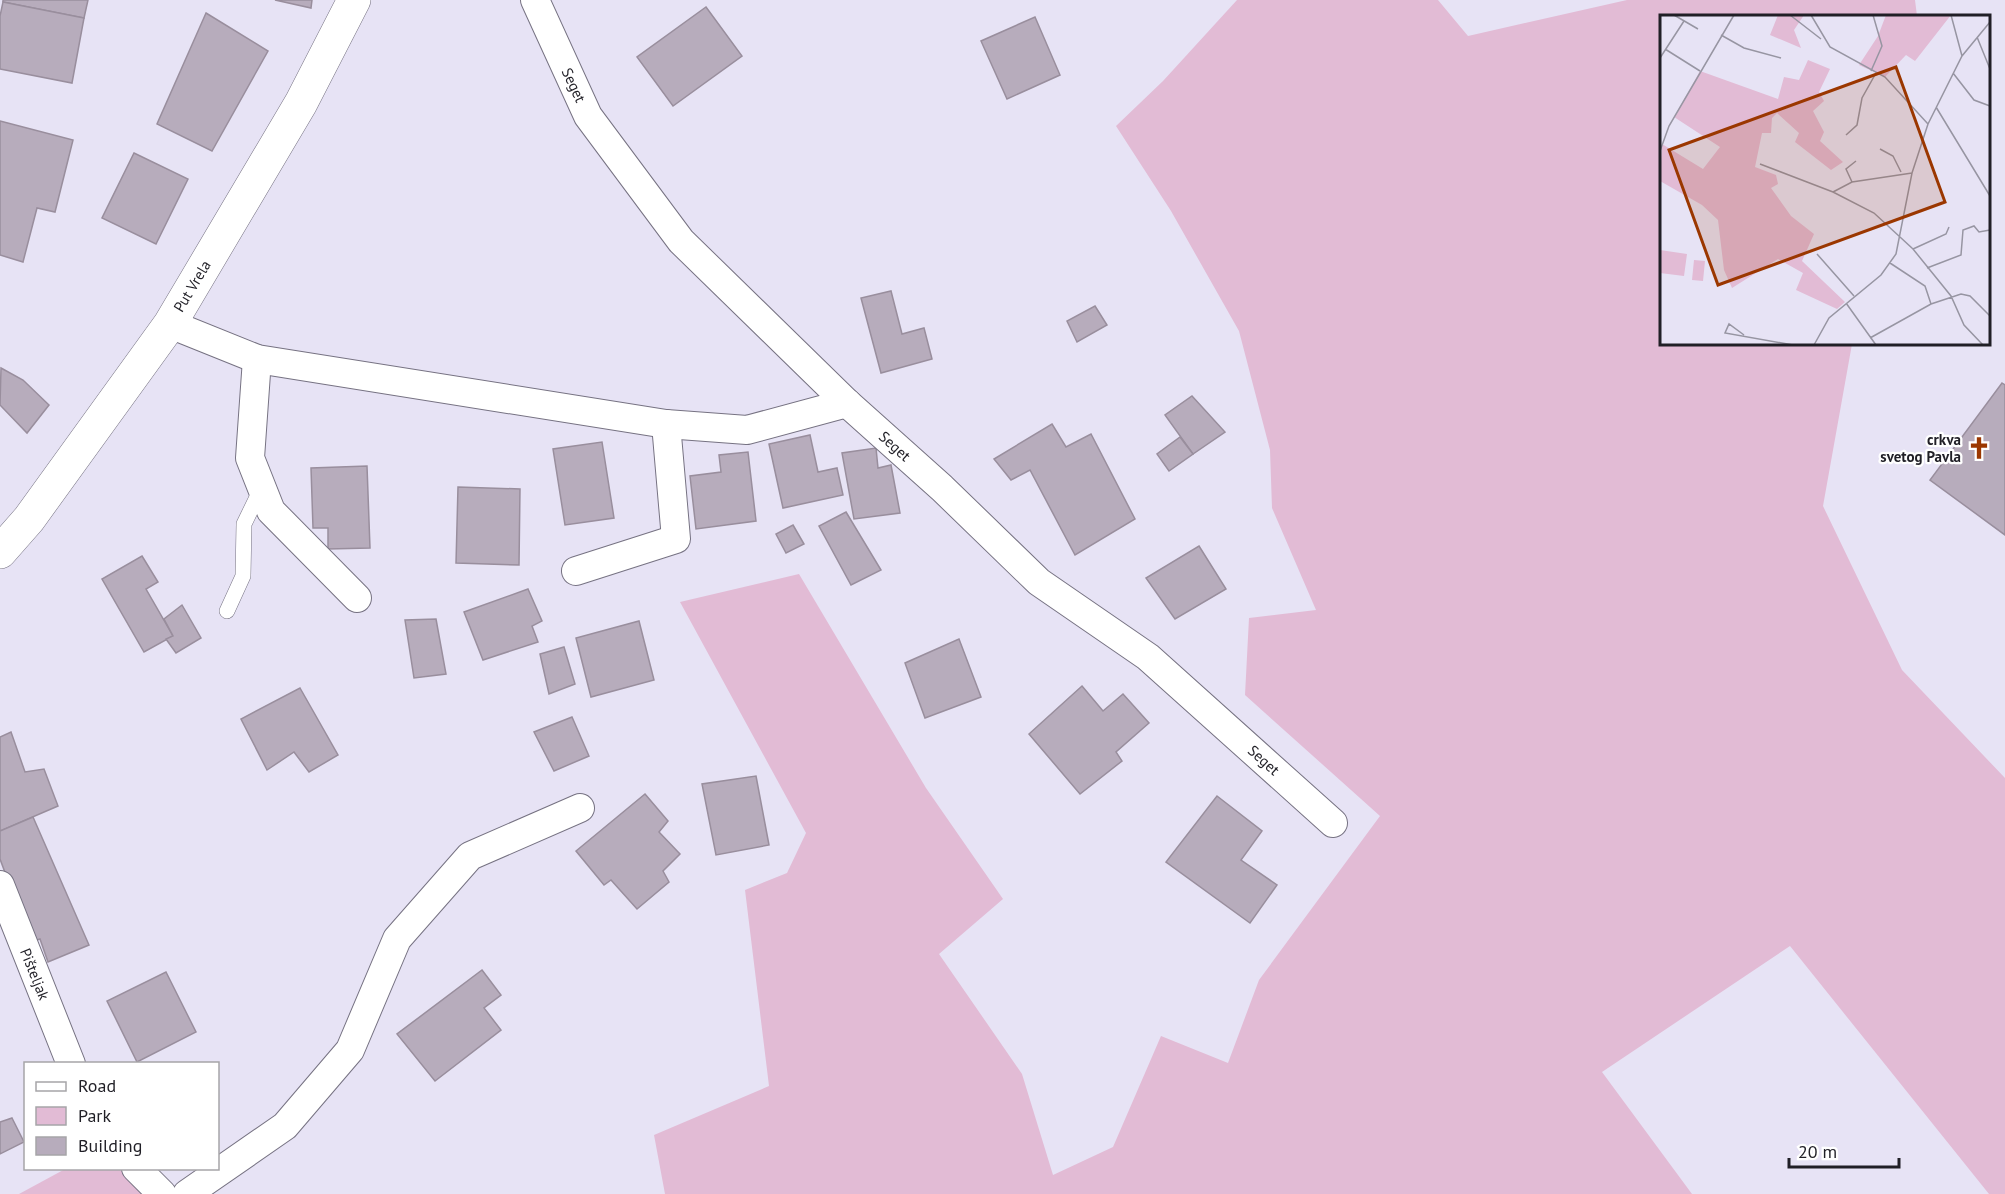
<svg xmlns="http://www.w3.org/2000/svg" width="2005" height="1194" font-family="'PT Sans',sans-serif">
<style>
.green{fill:#e2bbd5}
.building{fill:#b7acbc;stroke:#998e9d;stroke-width:1.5}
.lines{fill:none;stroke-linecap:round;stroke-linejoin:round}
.lane-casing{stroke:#767282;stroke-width:16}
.street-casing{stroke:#767282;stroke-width:30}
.secondary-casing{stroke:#767282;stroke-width:34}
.lane{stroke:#fff;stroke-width:15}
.street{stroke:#fff;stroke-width:28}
.secondary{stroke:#fff;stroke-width:33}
.labels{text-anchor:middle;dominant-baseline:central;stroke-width:4.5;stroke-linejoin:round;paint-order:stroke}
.street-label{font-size:15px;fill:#201f26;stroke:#fff}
.poi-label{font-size:15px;font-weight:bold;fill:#201f26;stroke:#fff;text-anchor:end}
.inset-road{fill:none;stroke:#9795a2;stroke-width:1.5}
.view{fill:#9b3700;fill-opacity:0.15;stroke:#9b3700;stroke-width:3}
.inset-edge{fill:none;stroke:#201f26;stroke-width:3}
</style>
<rect width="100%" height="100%" fill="#e7e3f5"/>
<g class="green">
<path d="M1237,0H1438L1468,36L1627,0H1915L1917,16H1662V344H1852L1823,506L1902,670L2005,778V1194H1989L1790,946L1602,1072L1692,1194H665L654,1135L769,1086L745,890L787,873L806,833L680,602L799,574L926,788L1003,899L939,954L1022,1074L1053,1175L1113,1147L1161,1036L1228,1063L1259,980L1380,816L1245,695L1249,618L1316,610L1272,508L1270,450L1239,331L1171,211L1116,126L1163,81Z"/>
<path d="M67,1168L136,1169L162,1194H19Z"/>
</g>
<g class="building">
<path d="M3,0H88L84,18L3,2Z"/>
<path d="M275,0H312L311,8Z"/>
<path d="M3,2L84,18L72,83L0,69V16Z"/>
<path d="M706,7L742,56L673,106L637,57Z"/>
<path d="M206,13L268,51L212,151L157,124Z"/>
<path d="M1035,17L1060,75L1007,99L981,41Z"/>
<path d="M0,121L73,140L55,212L37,208L23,262L0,255Z"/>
<path d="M134,153L188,179L156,244L102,218Z"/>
<path d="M891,291L902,334L924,328L932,359L881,373L861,298Z"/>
<path d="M1095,306L1107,325L1077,342L1067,321Z"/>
<path d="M1,368L23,380L49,405L27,433L0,405Z"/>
<path d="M2002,383L2005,385V535L1930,480Z"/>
<path d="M1192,396L1225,432L1193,454L1165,415Z"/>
<path d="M1052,424L1066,447L1091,434L1135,519L1075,555L1030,470L1011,480L994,459Z"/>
<path d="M810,435L818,472L837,468L843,495L783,508L769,444Z"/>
<path d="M1180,437L1193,454L1169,471L1157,454Z"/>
<path d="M602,442L614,518L565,525L553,449Z"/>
<path d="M876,448L878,468L891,465L900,513L854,519L842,453Z"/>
<path d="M748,452L756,521L696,529L690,476L721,472L719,455Z"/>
<path d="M367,466L370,548L328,549V528H313L311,468Z"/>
<path d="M458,487L520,489L519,565L456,563Z"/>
<path d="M846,512L881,570L851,585L819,526Z"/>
<path d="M793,525L804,544L786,553L776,534Z"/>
<path d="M1199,546L1226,589L1175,619L1146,578Z"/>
<path d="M142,556L158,582L146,589L173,636L144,652L102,579Z"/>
<path d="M528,589L542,621L532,626L538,642L483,660L464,612Z"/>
<path d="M182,605L201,638L176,653L166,639L173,636L164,619Z"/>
<path d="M436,619L446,674L414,678L405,620Z"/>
<path d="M639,621L654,680L591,697L576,638Z"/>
<path d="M959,639L981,697L925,718L905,663Z"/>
<path d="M564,647L575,684L549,694L540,654Z"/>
<path d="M1082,686L1103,711L1123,694L1149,723L1116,752L1122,761L1080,794L1029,734Z"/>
<path d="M300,688L338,755L309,772L294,752L267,770L241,719Z"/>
<path d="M572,717L589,756L554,771L534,732Z"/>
<path d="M11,732L25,772L44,769L58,806L0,831V737Z"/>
<path d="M756,776L769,845L716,855L702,784Z"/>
<path d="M645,794L668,821L659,832L680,854L663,871L669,882L637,909L611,880L604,885L576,851Z"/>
<path d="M1217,796L1262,831L1241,860L1277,885L1250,923L1166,862Z"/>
<path d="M33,817L89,945L48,962L40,939L31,942L0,859V831Z"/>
<path d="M482,970L501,995L484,1008L501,1030L435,1081L397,1034Z"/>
<path d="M166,972L196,1032L137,1062L107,1001Z"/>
<path d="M12,1118L24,1142L0,1154V1122Z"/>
</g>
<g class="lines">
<g class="lane-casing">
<path id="lane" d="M227,611L243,576L244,524L262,487"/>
</g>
<g class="street-casing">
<g id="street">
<path d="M535,0L588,116L681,241L847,403L942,488L1039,582L1148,657L1333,823"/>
<path d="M170,324L257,359L666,424L747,430L847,403"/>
<path d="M257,359L250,458L271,511L357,598"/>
<path d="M576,571L676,539L666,424"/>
<path d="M0,885L71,1064"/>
<path d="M136,1168L162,1194"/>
<path d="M187,1194L285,1126L350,1050L397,939L470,856L580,808"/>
</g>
</g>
<g class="secondary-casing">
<path id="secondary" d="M0,552L29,519L170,324L301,103L354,0"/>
</g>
<use href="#lane" class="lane"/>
<use href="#street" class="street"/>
<use href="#secondary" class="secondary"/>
</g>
<defs>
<g id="church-bare" transform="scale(1.8)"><path d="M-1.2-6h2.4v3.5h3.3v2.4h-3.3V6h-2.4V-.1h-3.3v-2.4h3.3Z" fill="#9b3700" stroke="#fff" stroke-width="2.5" paint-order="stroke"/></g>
</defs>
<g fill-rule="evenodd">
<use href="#church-bare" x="1979" y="448"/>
</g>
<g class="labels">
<g class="street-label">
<text transform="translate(574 85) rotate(65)">Seget</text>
<text transform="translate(192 286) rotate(-59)">Put Vrela</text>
<text transform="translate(895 446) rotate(42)">Seget</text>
<text transform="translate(1264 760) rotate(42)">Seget</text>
<text transform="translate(35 974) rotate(68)">Pišteljak</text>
</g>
<g class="poi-label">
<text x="1961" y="439">crkva<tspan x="1961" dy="17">svetog Pavla</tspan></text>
</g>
</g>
<g transform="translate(1660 15)">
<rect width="330" height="330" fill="#e7e3f5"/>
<path d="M118,0H144L134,15L141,33L110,20ZM226,0H291L255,46L246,40L225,62L199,50L218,21ZM148,45L170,54L159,77L164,86L153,96L164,117L160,126L183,147L171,155L135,127L139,118L117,98L112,103L111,118H102L95,152L116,160L118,169L111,173L131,201L154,219L142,246L185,287L177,294L136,275L143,258L118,244L72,273L64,255L58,205L42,190L0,166L2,129L43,154L60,132L14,102L40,56L118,84L124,62L139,65ZM0,235L27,239L24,261L0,258ZM34,245L45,246L43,266L32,265Z" fill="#e2bbd5"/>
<path class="inset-road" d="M14,0L38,14M130,0L161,24M151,0L170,32L225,62L268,109M291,0L302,41M61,20L84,33L121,43M317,22L330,54M5,34L40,56M0,43L24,6M211,56L222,31L213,0M293,58L314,85L330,91M276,92L330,181M186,120L197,110L202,83L216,58M220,134L233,141L241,157M0,136L9,111L74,0M100,149L173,177L214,198L253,234L291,281L304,310L323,330M192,167L186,154L196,146M173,177L192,167L252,158M253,234L286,219L289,212M157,239L194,281M230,248L265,271L271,289M267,253L301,240L303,215L314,211L319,217L330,215M186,288L216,330M84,320L69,309L65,318L133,330M210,323L271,289L301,279L310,281L330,301M154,330L169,303L221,260L236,239L252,158L268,109L302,41L330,7"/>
<path class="view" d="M236,52L285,187L58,270L9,135Z"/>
<rect width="330" height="330" class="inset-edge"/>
</g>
<rect x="24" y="1062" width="195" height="108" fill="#ffffff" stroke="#a6a5a8" stroke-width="1.5"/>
<rect x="36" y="1082" width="30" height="9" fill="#ffffff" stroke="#a6a5a8" stroke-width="1.5"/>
<text x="78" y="1092" font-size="18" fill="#201f26">Road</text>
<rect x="36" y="1107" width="30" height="18" fill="#e2bbd5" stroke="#a6a5a8" stroke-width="1.5"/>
<text x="78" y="1122" font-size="18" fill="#201f26">Park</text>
<rect x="36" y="1137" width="30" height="18" fill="#b7acbc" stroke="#a6a5a8" stroke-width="1.5"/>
<text x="78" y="1152" font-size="18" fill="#201f26">Building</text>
<path d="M1789 1158v9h110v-9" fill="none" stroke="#201f26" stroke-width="3"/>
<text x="1798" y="1158" font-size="18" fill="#201f26" stroke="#ffffff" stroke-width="4.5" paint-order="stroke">20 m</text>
</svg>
